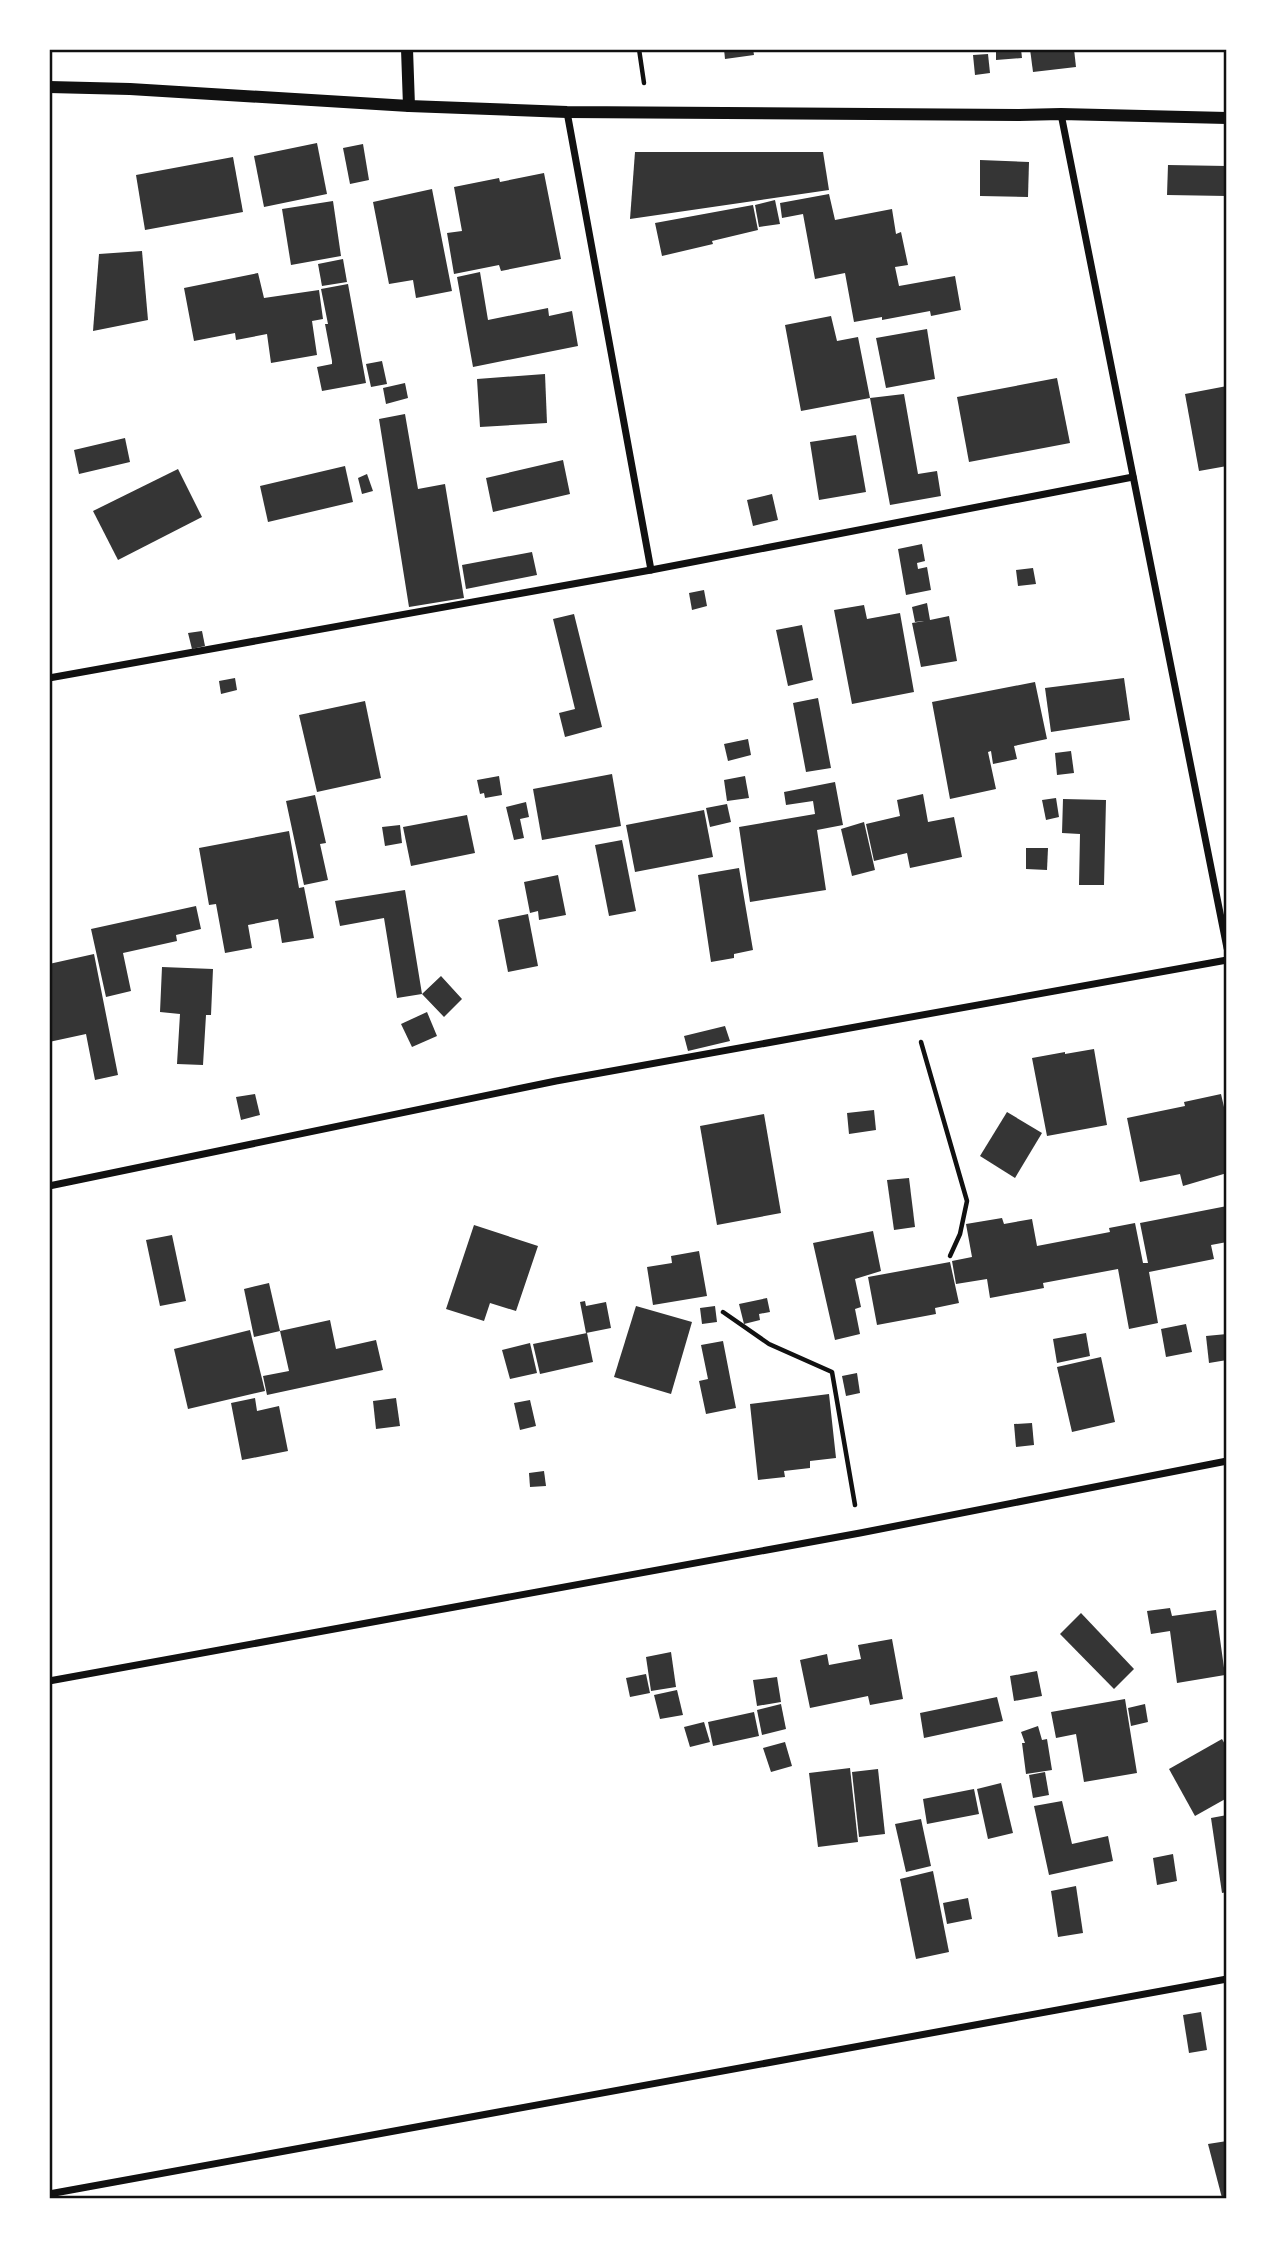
<svg xmlns="http://www.w3.org/2000/svg" width="1276" height="2248" font-family="Literata,serif">
<style>
.building{fill:#353535}
.lines{fill:none;stroke-linecap:round;stroke-linejoin:round}
.path{stroke:#111;stroke-width:4.5}
.minor{stroke:#111;stroke-width:7}
.tertiary{stroke:#111;stroke-width:12}
.neatline{fill:none;stroke:#111;stroke-width:2.5}
</style>
<rect width="100%" height="100%" fill="#fff"/>
<g class="building">
<path d="M724,49H753L754,55L725,59Z"/>
<path d="M996,49H1021L1022,58L996,60Z"/>
<path d="M1030,49H1074L1076,67L1033,72Z"/>
<path d="M988,54L990,73L975,75L973,55Z"/>
<path d="M317,143L327,194L264,207L254,156Z"/>
<path d="M363,144L369,180L350,184L343,148Z"/>
<path d="M635,152H823L829,190L630,219Z"/>
<path d="M233,157L243,212L145,230L136,175Z"/>
<path d="M980,160L1029,162L1028,197L980,196Z"/>
<path d="M1168,165L1227,166V196L1167,195Z"/>
<path d="M544,173L561,259L501,271L499,265L454,274L447,233L462,231L454,187L499,178L500,182Z"/>
<path d="M432,189L452,291L416,298L413,280L389,284L373,202Z"/>
<path d="M829,194L835,220L892,209L896,234L901,232L908,265L895,267L899,286L955,276L961,310L931,316L930,311L882,320V317L854,322L845,273L815,279L803,214L782,218L780,203Z"/>
<path d="M775,200L780,224L759,227L755,205Z"/>
<path d="M333,201L341,256L291,265L282,209Z"/>
<path d="M753,205L758,230L712,241L713,244L662,256L655,223Z"/>
<path d="M142,251L148,320L93,331L99,254Z"/>
<path d="M343,259L347,282L322,286L318,264Z"/>
<path d="M480,272L488,320L548,308L549,316L572,311L578,346L473,367L457,277Z"/>
<path d="M258,273L264,298L319,290L323,319L312,321L317,355L271,363L267,334L236,340L235,333L194,341L184,288Z"/>
<path d="M348,284L366,383L322,391L317,367L332,364V361L325,324H328L321,289Z"/>
<path d="M831,316L837,341L858,337L870,398L801,411L785,325Z"/>
<path d="M927,329L935,379L886,388L876,338Z"/>
<path d="M382,361L387,384L371,387L366,364Z"/>
<path d="M545,374L547,423L480,427L477,379Z"/>
<path d="M1057,378L1070,443L969,462L957,397Z"/>
<path d="M405,383L408,398L386,404L383,388Z"/>
<path d="M1227,386V466L1199,471L1185,394Z"/>
<path d="M904,394L918,474L937,471L941,496L890,505L870,398Z"/>
<path d="M405,414L418,489L445,484L464,598L409,607L379,419Z"/>
<path d="M856,435L866,492L819,500L810,442Z"/>
<path d="M125,438L130,462L79,474L74,450Z"/>
<path d="M563,460L570,494L493,512L486,478Z"/>
<path d="M345,466L353,502L268,522L260,486Z"/>
<path d="M178,469L202,517L118,560L93,511Z"/>
<path d="M367,474L373,491L362,494L358,478Z"/>
<path d="M772,494L778,520L753,526L747,500Z"/>
<path d="M922,544L925,561L917,563L918,569L927,567L931,590L906,595L898,549Z"/>
<path d="M532,552L537,575L466,589L462,565Z"/>
<path d="M1033,568L1036,584L1018,586L1016,570Z"/>
<path d="M704,590L707,606L692,610L689,593Z"/>
<path d="M927,603L930,620L949,616L957,661L921,667L912,623L924,621L915,622L912,607Z"/>
<path d="M864,605L867,619L900,613L914,692L852,704L834,610Z"/>
<path d="M574,614L602,727L565,737L559,713L575,709L553,619Z"/>
<path d="M802,625L813,680L788,686L776,630Z"/>
<path d="M202,631L205,646L192,649L188,633Z"/>
<path d="M235,678L237,690L221,694L219,681Z"/>
<path d="M1124,678L1130,720L1051,732L1045,688Z"/>
<path d="M1035,682L1047,739L1014,746L1017,759L993,764L991,751L988,752L996,789L950,799L932,702Z"/>
<path d="M818,698L831,768L806,772L793,703Z"/>
<path d="M365,701L381,778L317,792L299,715Z"/>
<path d="M748,739L751,755L728,761L724,744Z"/>
<path d="M1071,751L1074,773L1057,775L1055,753Z"/>
<path d="M612,774L621,826L542,840L533,789Z"/>
<path d="M499,776L502,795L485,798L484,793L480,794L477,780Z"/>
<path d="M745,776L749,798L727,801L724,780Z"/>
<path d="M835,782L843,825L817,830L826,890L750,902L739,827L815,814L813,801L786,805L784,792Z"/>
<path d="M923,794L928,822L954,817L962,857L910,868L907,853L874,861L866,824L900,816L897,800Z"/>
<path d="M315,795L326,843L320,844L328,880L304,885L286,801Z"/>
<path d="M1056,798L1059,817L1046,820L1042,800Z"/>
<path d="M1063,799L1106,800L1104,885H1079L1080,834L1062,833Z"/>
<path d="M526,802L529,817L520,819L524,838L514,840L506,807Z"/>
<path d="M727,804L731,822L710,827L706,808Z"/>
<path d="M704,810L713,857L635,872L626,825Z"/>
<path d="M467,815L475,853L411,866L403,827Z"/>
<path d="M864,822L875,870L852,876L841,829Z"/>
<path d="M400,825L402,843L385,846L382,827Z"/>
<path d="M289,831L299,888L304,887L314,938L282,943L278,919L248,925L252,948L225,953L216,904L209,905L199,848Z"/>
<path d="M622,840L636,911L609,916L595,845Z"/>
<path d="M1026,848H1048L1047,870L1026,869Z"/>
<path d="M739,868L753,950L734,954V958L711,962L698,875Z"/>
<path d="M558,875L566,915L539,920L538,911L530,913L524,882Z"/>
<path d="M405,890L422,994L441,976L462,999L444,1017L422,994L397,998L384,918L340,926L335,901Z"/>
<path d="M196,906L201,929L176,935L177,941L123,953L131,991L106,997L91,929Z"/>
<path d="M528,914L538,966L508,972L498,920Z"/>
<path d="M94,954L118,1075L95,1080L86,1034L49,1042V989L52,988L49,964Z"/>
<path d="M162,967L213,969L211,1015H206L203,1065L177,1064L180,1014L160,1012Z"/>
<path d="M427,1012L437,1036L412,1047L401,1024Z"/>
<path d="M725,1026L730,1041L688,1051L684,1036Z"/>
<path d="M1094,1049L1107,1125L1047,1136L1032,1058L1065,1052V1054Z"/>
<path d="M255,1094L260,1115L241,1120L236,1097Z"/>
<path d="M1221,1094L1224,1107L1226,1106L1227,1110V1173L1183,1186L1180,1174L1140,1182L1127,1118L1185,1106L1184,1102Z"/>
<path d="M874,1110L876,1130L849,1134L847,1113Z"/>
<path d="M1007,1112L1042,1133L1015,1178L980,1156Z"/>
<path d="M764,1114L781,1213L717,1225L700,1126Z"/>
<path d="M909,1178L915,1227L894,1230L887,1180Z"/>
<path d="M1227,1206V1242L1211,1245L1214,1259L1149,1272L1158,1323L1129,1329L1118,1269L1043,1283L1044,1288L990,1298L987,1279L956,1284L952,1261L972,1257L966,1224L1002,1218L1004,1224L1032,1219L1037,1246L1110,1232L1109,1228L1135,1223L1143,1263H1148L1140,1223Z"/>
<path d="M474,1225L538,1246L516,1311L490,1303L484,1321L446,1309Z"/>
<path d="M873,1231L881,1271L855,1279L861,1307L855,1309L860,1334L835,1340L813,1243Z"/>
<path d="M172,1235L186,1301L160,1306L146,1240Z"/>
<path d="M699,1251L707,1296L653,1305L647,1267L672,1263L671,1256Z"/>
<path d="M950,1262L959,1303L935,1308L936,1314L877,1325L868,1277Z"/>
<path d="M269,1283L280,1331L254,1337L244,1289Z"/>
<path d="M767,1298L770,1312L759,1314L760,1320L744,1324L739,1304Z"/>
<path d="M585,1301L586,1306L606,1302L611,1328L586,1333L580,1302Z"/>
<path d="M636,1306L692,1322L671,1394L614,1377Z"/>
<path d="M715,1306L717,1322L702,1324L700,1308Z"/>
<path d="M330,1320L336,1349L376,1340L383,1370L267,1395L263,1376L289,1371L280,1331Z"/>
<path d="M1186,1324L1192,1352L1166,1357L1161,1329Z"/>
<path d="M250,1330L265,1391L188,1409L174,1349Z"/>
<path d="M587,1333L593,1362L540,1374L533,1344Z"/>
<path d="M1086,1333L1090,1356L1057,1363L1053,1339Z"/>
<path d="M1227,1334V1360L1209,1363L1206,1336Z"/>
<path d="M723,1341L736,1408L706,1414L699,1381L708,1379L701,1345Z"/>
<path d="M530,1343L537,1373L510,1379L502,1350Z"/>
<path d="M1101,1357L1115,1422L1072,1432L1057,1367Z"/>
<path d="M857,1373L860,1393L846,1396L842,1376Z"/>
<path d="M829,1394L836,1458L810,1461V1468L784,1471L785,1477L758,1480L750,1404Z"/>
<path d="M255,1398L257,1411L279,1406L288,1451L242,1460L231,1403Z"/>
<path d="M396,1398L400,1426L376,1429L373,1401Z"/>
<path d="M530,1400L536,1426L520,1430L514,1403Z"/>
<path d="M1032,1423L1034,1445L1016,1447L1014,1424Z"/>
<path d="M544,1471L546,1486L530,1487L529,1473Z"/>
<path d="M1170,1608L1172,1616L1216,1610L1225,1675L1177,1683L1170,1631L1151,1634L1147,1611Z"/>
<path d="M1081,1613L1134,1669L1114,1689L1060,1634Z"/>
<path d="M892,1639L903,1699L870,1705L868,1696L810,1708L800,1660L827,1654L829,1665L861,1659L858,1645Z"/>
<path d="M671,1652L676,1687L651,1691L646,1657Z"/>
<path d="M1037,1671L1042,1696L1014,1701L1010,1676Z"/>
<path d="M646,1674L650,1693L630,1697L626,1678Z"/>
<path d="M777,1677L781,1702L757,1706L753,1680Z"/>
<path d="M677,1690L683,1715L660,1719L654,1695Z"/>
<path d="M997,1697L1003,1721L924,1738L920,1713Z"/>
<path d="M1125,1699L1137,1773L1084,1782L1076,1734L1056,1738L1051,1712Z"/>
<path d="M781,1704L786,1729L762,1735L757,1710Z"/>
<path d="M1145,1704L1148,1722L1131,1726L1128,1708Z"/>
<path d="M754,1712L759,1736L713,1746L708,1722Z"/>
<path d="M704,1722L710,1742L690,1747L684,1727Z"/>
<path d="M1038,1726L1042,1740L1047,1739L1052,1770L1026,1774L1022,1743H1025L1021,1732Z"/>
<path d="M1222,1739L1227,1748V1798L1195,1816L1169,1769Z"/>
<path d="M785,1742L792,1766L771,1772L763,1748Z"/>
<path d="M850,1768L858,1842L818,1847L809,1773Z"/>
<path d="M878,1769L885,1834L859,1837L852,1772Z"/>
<path d="M1045,1772L1049,1795L1033,1798L1029,1775Z"/>
<path d="M1001,1783L1013,1833L988,1839L977,1789Z"/>
<path d="M974,1789L979,1814L927,1824L923,1799Z"/>
<path d="M1062,1801L1072,1844L1108,1836L1113,1861L1049,1875L1034,1806Z"/>
<path d="M1227,1815V1892L1222,1893L1211,1818Z"/>
<path d="M921,1819L931,1866L906,1872L895,1824Z"/>
<path d="M1173,1854L1177,1881L1157,1885L1153,1858Z"/>
<path d="M933,1871L949,1952L916,1959L900,1879Z"/>
<path d="M1076,1886L1083,1933L1058,1937L1051,1891Z"/>
<path d="M968,1898L972,1919L947,1924L943,1903Z"/>
<path d="M1201,2012L1207,2050L1189,2053L1183,2015Z"/>
<path d="M1227,2141V2197L1222,2198L1208,2144Z"/>
</g>
<g class="lines">
<g class="path">
<path d="M639,49L644,83"/>
<path d="M921,1042L967,1201L960,1234L950,1256"/>
<path d="M723,1312L769,1344L832,1372L855,1505"/>
</g>
<g class="minor">
<path d="M567,112L651,570"/>
<path d="M1061,114L1227,948"/>
<path d="M49,678L651,570L1133,477"/>
<path d="M49,1186L556,1081L1227,960"/>
<path d="M49,1681L860,1533L1227,1461"/>
<path d="M49,2194L1227,1979"/>
</g>
<g class="tertiary">
<path d="M407,49L409,106"/>
<path d="M49,87L130,89L409,106L567,112L1019,115L1061,114L1227,118"/>
</g>
</g>
<rect width="1276" height="2248" fill="none" stroke="#ffffff" stroke-width="102"/>
<rect x="51" y="51" width="1174" height="2146" class="neatline"/>
</svg>
